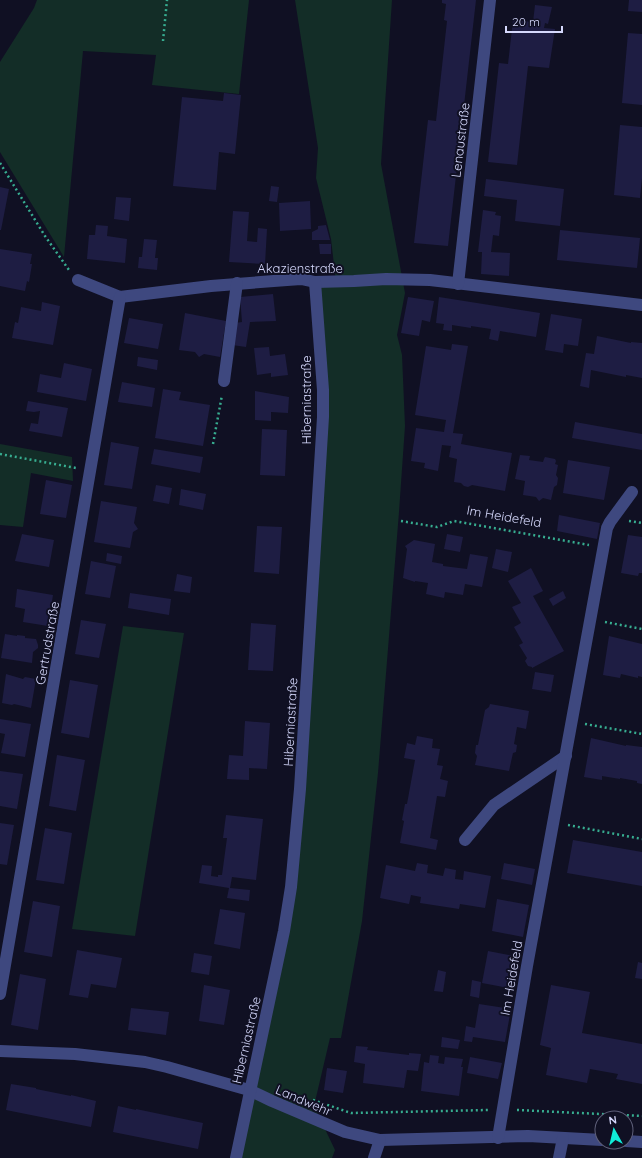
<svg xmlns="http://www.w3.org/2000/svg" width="642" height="1158" font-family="Quicksand,sans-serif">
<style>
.green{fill:#132d27}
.building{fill:#1e1d43}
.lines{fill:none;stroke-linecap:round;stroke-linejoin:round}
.path{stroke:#37ad90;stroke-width:2.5;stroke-dasharray:2 3;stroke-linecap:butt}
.minor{stroke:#3e487f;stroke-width:12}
.labels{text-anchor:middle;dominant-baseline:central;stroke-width:4;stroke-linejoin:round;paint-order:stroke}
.street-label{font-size:13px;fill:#d5d8fc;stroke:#101023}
</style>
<rect width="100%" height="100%" fill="#101023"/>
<g class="green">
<path d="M37,0H249L239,94L152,85L156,55L83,51L64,257L0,152V62L34,8Z"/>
<path d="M295,0H392L381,164L405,293L397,335L402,355L405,426L399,512L378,773L362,921L341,1038H330L314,1106L335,1150L332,1158H236L284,931L323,417L315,282H336L331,239L316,178L318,148Z"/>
<path d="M0,444L72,457L73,481L31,473L23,527L0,525Z"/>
<path d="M123,626L184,633L135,936L72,929Z"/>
</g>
<g class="building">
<path d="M442,0H476L448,246L414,243L428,120L436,121L447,21L444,20L446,4L442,3Z"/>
<path d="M629,0H642V12L628,11Z"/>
<path d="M535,5L552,7L548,24L545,23L544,28L555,29L549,68L528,66L517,165L488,162L499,63L508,64L513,20L533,22Z"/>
<path d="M628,33L642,34V105L622,103Z"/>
<path d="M224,93L241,95L235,154L219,152L216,190L173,186L182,97L223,101Z"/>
<path d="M620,125L642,127V178L640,198L614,195Z"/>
<path d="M486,179L564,189L560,226L515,221L517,200L484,196Z"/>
<path d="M271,186L279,187L277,202L269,201Z"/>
<path d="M0,187L9,189L1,230H0Z"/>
<path d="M116,197L131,198L129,221L114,219Z"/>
<path d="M310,201L311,229L280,231L279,203Z"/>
<path d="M483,210L496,212L495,215L501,216L499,236L493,235L491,252L510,253L509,276L481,274L482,252H478Z"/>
<path d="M233,211L249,212L247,241L257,242L258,228L267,229L265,264L229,262Z"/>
<path d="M96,225L108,226L107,236L127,239L125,263L87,259L89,235H95Z"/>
<path d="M326,225L330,240H312V232L318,229V226Z"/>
<path d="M560,230L640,238L637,268L557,260Z"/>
<path d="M144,239L157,240L155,258H158L157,270L138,268L139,257H142Z"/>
<path d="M319,244H331V254H320Z"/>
<path d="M0,249L32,254L30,264H32L29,282L27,281L25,291L0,286Z"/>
<path d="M273,294L276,321L250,322L246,347L232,345L235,323L242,322L240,297Z"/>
<path d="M408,297L434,301L430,322L422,320L419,336L401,333Z"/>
<path d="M439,297L540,313L536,337L500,331L498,341L489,339L491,329L471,326V328L452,325V331L443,330L444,324L436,323Z"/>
<path d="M42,302L60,306L53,345L12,338L15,322L18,323L21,307L41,311Z"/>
<path d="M185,313L226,321L220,357L204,354L199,357L195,352L179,350Z"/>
<path d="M551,314L582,319L578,346L564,344L563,353L545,350Z"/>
<path d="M129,318L163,324L158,349L124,343Z"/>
<path d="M597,336L631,343V342L642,343V378L626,375V377L591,370L589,388L580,386L586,353L594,354Z"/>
<path d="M452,344L468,346L453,433L463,434L461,444L512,453L505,491L472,485L468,487L464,486L461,483L454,482L457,459L449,457L451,446L442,445L438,471L424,468L425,463L411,461L416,428L444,432L446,420L415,415L426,346L451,350Z"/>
<path d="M269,347L270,356L285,354L288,375L271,377V373L257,375L254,348Z"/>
<path d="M138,357L158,360L157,370L137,366Z"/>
<path d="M64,363L92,369L86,401L37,392L40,374L61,378Z"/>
<path d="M122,382L155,388L152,407L118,402Z"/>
<path d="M163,389L181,392L179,400L210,405L203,446L155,438Z"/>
<path d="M255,391L289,397L288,413L271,412V421L255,420Z"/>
<path d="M28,401L68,408L62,437L29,431L31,423L38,424L40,411L34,412L26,411Z"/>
<path d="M575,422L642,434V450L572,438Z"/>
<path d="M262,429L287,430L285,476L260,475Z"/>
<path d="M111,442L139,447L132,489L104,485Z"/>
<path d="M154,449L203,457L200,473L151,464Z"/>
<path d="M520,455L530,456L529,460L543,462L544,459L545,457L555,459L556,461L555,464L558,465L556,475L558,478L557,485L554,487L551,500L543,498L539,501L536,497L523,495L525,481L515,479Z"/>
<path d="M568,460L610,467L604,500L563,493Z"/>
<path d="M46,480L72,485L66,518L40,514Z"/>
<path d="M156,485L172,488L169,504L153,501Z"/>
<path d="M181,489L206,494L203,510L179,505Z"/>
<path d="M101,501L137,507L134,523L138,529L133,532L130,548L94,542Z"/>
<path d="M559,515L600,523L597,539L557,531Z"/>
<path d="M257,526L282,527L279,574L254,572Z"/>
<path d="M22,534L54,540L49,567L15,561Z"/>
<path d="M447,534L463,537L460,552L444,549Z"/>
<path d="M628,535L642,537V573H639L638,576L621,573Z"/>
<path d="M414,540L435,544L432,562L443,564V566L467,569L470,554L488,557L482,587L465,584L463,595L445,592L444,598L426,594L428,583L415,581V582L403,578L407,549L405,546Z"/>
<path d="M496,549L512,552L508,572L492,568Z"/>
<path d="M107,553L122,556L121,564L106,561Z"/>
<path d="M91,561L116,566L110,598L85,594Z"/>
<path d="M531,568L543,591L533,596L564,651L532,668V667L528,666L525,661L527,658L519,645L523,643L514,627L521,623L512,607L521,603L508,581Z"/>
<path d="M177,574L192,577L190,593L174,591Z"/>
<path d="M17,589L53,595L48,626L23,622L25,609L15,607Z"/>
<path d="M563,591L566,598L553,606L549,599Z"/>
<path d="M130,593L171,599L169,615L128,608Z"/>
<path d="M81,620L106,624L99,658L75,654Z"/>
<path d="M251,623L276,625L273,671L248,670Z"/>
<path d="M5,634L17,636V635L25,636V638L36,639L38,645V648L33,652L32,663L1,658Z"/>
<path d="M609,636L642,644V677L638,676V678L621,674L620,678L603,675Z"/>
<path d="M535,672L554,675L551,692L532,689Z"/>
<path d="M6,674L23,679L25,677L36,679L31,708L14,704L12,705L2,703Z"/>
<path d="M70,680L98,685L89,738L61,733Z"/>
<path d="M490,704L529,711L526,729L517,727L514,744L517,745L516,752L513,753L509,771L475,765L477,756L475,753L476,745H478L485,710L489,707Z"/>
<path d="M0,719L31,724L25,757L1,753L5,734L0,733Z"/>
<path d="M245,721L270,723L267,769L249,768V780L227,779L229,755L243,756Z"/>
<path d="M417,736L433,739L432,748L440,749L437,765L443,766L440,779L448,781L445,797L437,796L430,838L438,840L436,850L400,843L404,821L402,820L405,804H407L415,760L404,758L407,743L415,745Z"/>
<path d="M591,738L626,746V745L642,747V784L637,783V781L620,778V779L602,776V780L584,777Z"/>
<path d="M57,755L85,760L76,811L49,806Z"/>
<path d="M0,771L23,774L17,809L0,806Z"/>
<path d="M226,815L263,819L256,880L232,877L230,888L250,890L249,901L227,898L229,888L199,883L202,865L212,866L211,876L218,877V875H222L227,838H223Z"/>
<path d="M0,823L14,825L7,865L0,864Z"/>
<path d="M45,828L72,833L64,884L36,880Z"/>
<path d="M573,840L642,852V886L567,873Z"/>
<path d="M417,863L428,865L427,873L443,876L445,868L456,870L455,879L463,880L464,871L491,876L485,908L460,904L459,909L420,903L421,897L411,895L409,904L380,898L386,865L415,871Z"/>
<path d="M504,863L535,869L532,885L501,879Z"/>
<path d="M497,899L529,905L523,937L492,931Z"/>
<path d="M33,901L60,906L52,957L24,952Z"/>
<path d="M220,909L245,913L240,949L214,944Z"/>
<path d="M77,950L122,958L116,988L91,984L88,998L69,995Z"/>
<path d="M488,951L519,957L514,989L482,983Z"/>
<path d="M194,953L212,956L209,975L191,972Z"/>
<path d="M638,962L642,963V979L635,978Z"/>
<path d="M438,970L446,972L443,992L434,991Z"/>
<path d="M20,974L46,979L38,1030L11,1025Z"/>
<path d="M472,980L481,982L479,998L470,996Z"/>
<path d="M204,985L230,990L224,1025L199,1021Z"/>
<path d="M551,985L590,992L582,1033L642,1044V1084L616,1079L618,1074L590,1069L587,1083L546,1075L551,1048L540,1045Z"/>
<path d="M479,1004L511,1009L505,1042L473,1037L472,1042L464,1041L466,1026L475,1028Z"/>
<path d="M131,1008L169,1012L166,1035L128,1030Z"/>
<path d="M442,1037L460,1040L458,1049L441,1047Z"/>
<path d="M356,1046L368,1047L367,1050L409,1055V1053L421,1054L418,1071L407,1070L404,1088L363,1083L365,1064L354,1062Z"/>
<path d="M430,1055L439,1056L438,1063L444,1064L445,1057L463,1059L461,1067H463L459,1096L421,1091L424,1062L429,1063Z"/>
<path d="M470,1057L502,1063L498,1079L467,1073Z"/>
<path d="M327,1068L347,1071L343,1093L324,1090Z"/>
<path d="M11,1084L36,1088V1089L71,1096V1095L96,1101L91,1127L6,1110Z"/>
<path d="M118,1106L136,1110V1109L203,1123L198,1149L113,1132Z"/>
</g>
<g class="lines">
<g class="path">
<path d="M163,41L167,0"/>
<path d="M0,163L45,236L69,270"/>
<path d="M213,444L222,395"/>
<path d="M0,454L76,468"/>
<path d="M401,521L437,527L454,521L589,545"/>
<path d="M629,521L642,523"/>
<path d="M605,622L642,629"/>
<path d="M585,724L642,734"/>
<path d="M568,825L642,839"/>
<path d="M313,1100L351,1113L488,1110"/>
<path d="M517,1110L642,1116"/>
</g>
<g class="minor">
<path d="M78,280L120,297L211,286L287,280L301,279L315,282L354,281L386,279L430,280L642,305"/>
<path d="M458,284L490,0"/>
<path d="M224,381L237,283"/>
<path d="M465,840L494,805L566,756"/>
<path d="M0,994L120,297"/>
<path d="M0,1051L75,1054L145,1062L167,1067L249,1090L272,1101L345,1132L380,1140L528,1136L602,1140"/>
<path d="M498,1138L527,966L607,528L610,522L632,492"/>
<path d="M626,1141L642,1142"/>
<path d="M236,1158L284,931L291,887L300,789L323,417V390L315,282"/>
<path d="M374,1158L380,1140"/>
<path d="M559,1158L563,1138"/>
</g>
</g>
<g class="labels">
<g class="street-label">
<text transform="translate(460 140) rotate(-83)">Lenaustraße</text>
<text x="300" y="268">Akazienstraße</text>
<text transform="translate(306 400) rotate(-90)">Hiberniastraße</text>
<text transform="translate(504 516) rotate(10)">Im Heidefeld</text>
<text transform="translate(47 643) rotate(-80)">Gertrudstraße</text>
<text transform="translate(290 722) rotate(-87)">Hiberniastraße</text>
<text transform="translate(511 978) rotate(-80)">Im Heidefeld</text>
<text transform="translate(246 1040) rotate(-77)">Hiberniastraße</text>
<text transform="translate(304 1100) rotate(23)">Landwehr</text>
</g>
</g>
<g transform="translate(614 1130) rotate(352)"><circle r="19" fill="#101023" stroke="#5f607a"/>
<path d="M0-3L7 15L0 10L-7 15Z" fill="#10ecd9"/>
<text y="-6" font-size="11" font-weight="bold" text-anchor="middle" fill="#d5d8fc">N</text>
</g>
<path d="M506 26v6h56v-6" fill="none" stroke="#d5d8fc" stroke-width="2"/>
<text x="512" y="26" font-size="12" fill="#d5d8fc" stroke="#101023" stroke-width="3" paint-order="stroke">20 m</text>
</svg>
